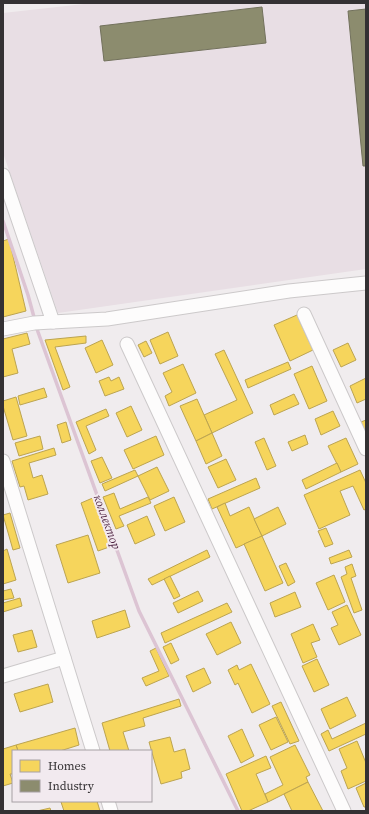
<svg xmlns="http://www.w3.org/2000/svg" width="369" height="814" font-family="'Source Serif 4',serif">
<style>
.built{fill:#e8dee4}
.homes{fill:#f6d55c;stroke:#bca450}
.industry{fill:#8c8c6e;stroke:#72715c}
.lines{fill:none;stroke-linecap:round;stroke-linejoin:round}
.stream{stroke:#dcc4d3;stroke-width:3.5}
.street-casing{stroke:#ccc9ca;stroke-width:15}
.street{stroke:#fdfcfc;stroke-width:13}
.labels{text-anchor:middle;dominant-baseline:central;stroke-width:4;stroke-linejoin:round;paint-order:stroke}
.water-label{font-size:12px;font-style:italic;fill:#4a1f3e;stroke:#f2eaef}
</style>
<rect width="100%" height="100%" fill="#f0ecee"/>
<path class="built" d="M93,3H366V269L58,313L3,153V13Z"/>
<g class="homes">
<path d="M9,239L26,311L3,317V241Z"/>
<path d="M297,315L313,350L290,361L274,325Z"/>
<path d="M168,332L178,356L160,364L150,340Z"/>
<path d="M27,333L30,344L12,349L18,373L3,377V339Z"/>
<path d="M86,336V343L55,347L70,387L63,390L45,340Z"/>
<path d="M102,340L113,365L96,373L85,348Z"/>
<path d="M146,341L152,353L144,357L138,345Z"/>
<path d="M348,343L356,360L341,367L333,350Z"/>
<path d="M224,350L253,413L212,433L204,415L237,400L215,354Z"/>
<path d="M288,362L291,369L248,388L245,380Z"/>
<path d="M183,364L196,393L169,406L165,396L172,392L163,373Z"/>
<path d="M312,366L327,401L309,409L294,374Z"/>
<path d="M109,377L111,381L119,377L124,389L105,396L99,381Z"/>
<path d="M366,378V399L357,403L350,386Z"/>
<path d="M44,388L47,397L20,405L18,396Z"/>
<path d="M294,394L299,404L274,415L270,405Z"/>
<path d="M16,397L27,436L13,440L3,406V401Z"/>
<path d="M197,399L212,433L196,441L180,406Z"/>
<path d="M131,406L142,430L127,437L116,413Z"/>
<path d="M106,409L109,416L86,426L96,450L89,454L76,422Z"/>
<path d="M333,411L340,426L321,435L315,419Z"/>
<path d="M366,420V434L361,422Z"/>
<path d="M66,422L71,440L62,443L57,425Z"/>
<path d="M212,433L222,456L206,464L196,441Z"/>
<path d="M305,435L308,444L292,451L288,442Z"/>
<path d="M40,436L43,449L19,456L15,443Z"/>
<path d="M156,436L164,455L133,469L124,450Z"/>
<path d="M264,438L276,466L267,470L255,442Z"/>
<path d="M346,438L358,464L341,472L328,446Z"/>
<path d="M54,448L56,455L29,463L33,478L42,475L48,494L28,500L24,486L20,487L12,461Z"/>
<path d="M102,457L112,478L100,483L91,461Z"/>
<path d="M226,459L236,480L218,488L208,467Z"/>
<path d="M337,463L341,472L306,489L302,480Z"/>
<path d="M157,467L169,491L150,500L138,476Z"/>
<path d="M135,470L138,476L105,491L102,484Z"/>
<path d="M360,470L366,483V509L364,510L353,486L340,491L350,515L319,529L304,495Z"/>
<path d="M256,478L260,488L212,509L208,499Z"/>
<path d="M114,493L120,509L148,497L151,503L119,516L124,526L116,529L103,497Z"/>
<path d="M95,497L112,546L98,551L81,503Z"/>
<path d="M174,497L185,522L165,531L154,506Z"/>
<path d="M225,503L230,516L249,507L262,536L236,548L217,507Z"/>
<path d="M278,507L286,524L262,536L254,519Z"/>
<path d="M10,513L20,548L13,550L3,515Z"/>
<path d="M147,516L155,535L135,544L127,525Z"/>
<path d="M326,528L333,544L325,547L318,531Z"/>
<path d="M88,535L100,573L68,583L56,545Z"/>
<path d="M262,536L283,583L265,591L244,544Z"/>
<path d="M7,549L16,580L3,584V551Z"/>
<path d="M207,550L210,557L152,585L148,579Z"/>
<path d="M349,550L352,557L331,564L329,558Z"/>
<path d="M286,563L295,582L288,586L279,566Z"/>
<path d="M352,564L356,576L351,578L362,610L354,613L341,577L347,574L345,567Z"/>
<path d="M334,575L345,602L328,610L316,583Z"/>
<path d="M170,576L180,596L174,599L164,579Z"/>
<path d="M11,589L14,598L3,600V591Z"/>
<path d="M198,591L203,601L178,613L173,603Z"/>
<path d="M295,592L301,607L275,617L270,603Z"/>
<path d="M20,598L22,606L3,612V603Z"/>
<path d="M227,603L232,612L165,643L161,633Z"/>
<path d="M347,605L361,635L339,645L331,628L338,625L332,612Z"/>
<path d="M125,610L130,627L97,638L92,621Z"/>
<path d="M231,622L241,643L217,655L206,634Z"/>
<path d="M313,624L320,640L311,643L317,657L303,663L291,634Z"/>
<path d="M32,630L37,647L18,652L13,635Z"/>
<path d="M171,643L179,660L171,664L163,647Z"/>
<path d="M156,648L169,676L146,686L142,678L159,671L150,651Z"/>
<path d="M317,659L329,685L314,692L302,666Z"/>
<path d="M251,664L270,704L252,713L238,683L235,685L228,670L237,665L239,670Z"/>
<path d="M204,668L211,683L193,692L186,676Z"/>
<path d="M48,684L53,702L20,712L14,694Z"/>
<path d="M347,697L356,716L330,729L321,709Z"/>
<path d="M179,699L181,706L143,718L145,726L123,732L129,751H110L102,723Z"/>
<path d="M281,702L299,741L290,744L272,706Z"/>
<path d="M276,717L288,742L271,750L259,725Z"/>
<path d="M366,723V734L329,751L321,734L328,730L332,739Z"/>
<path d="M75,728L79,745L60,751H18L16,745Z"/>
<path d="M242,729L254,756L241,763L228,736Z"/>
<path d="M170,737L174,752L185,749L190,769L181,772L182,778L161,784L149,742Z"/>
<path d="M357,741L366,763V781L348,789L341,771L347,768L339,749Z"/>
<path d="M16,745L18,751H13V774H10L13,783L3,786V748V749Z"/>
<path d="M295,745L310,775L306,777L308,782L268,802L265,794L283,785L270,757Z"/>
<path d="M266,756L271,768L256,774L268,802L248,811H242L226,774Z"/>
<path d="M308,782L323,811H292L284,794Z"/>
<path d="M366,783V807H364L356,788Z"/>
<path d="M64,801H97L100,811H64L61,802Z"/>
<path d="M50,808L51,811H37Z"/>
</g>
<g class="industry">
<path d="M262,7L266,43L104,61L100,26Z"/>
<path d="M366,9V166H363L348,11Z"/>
</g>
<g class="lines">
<path class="stream" d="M3,221L28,295L38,332L139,611L238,811"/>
<g class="street-casing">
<g id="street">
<path d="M3,175L53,322"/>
<path d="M304,314L366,449"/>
<path d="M3,329L34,323L107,319L289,291L366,283"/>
<path d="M127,344L344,811"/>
<path d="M3,461L93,751"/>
<path d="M3,676L64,658"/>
<path d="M108,801L111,811"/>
</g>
</g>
<use href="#street" class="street"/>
</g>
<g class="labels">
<g class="water-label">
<text transform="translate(107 522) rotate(70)">коллектор</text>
</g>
</g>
<rect width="369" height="814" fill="none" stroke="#343133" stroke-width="8"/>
<rect x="12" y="750" width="140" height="52" fill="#f2eaef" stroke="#a6a0a4"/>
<rect x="20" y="760" width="20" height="12" fill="#f6d55c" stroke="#a6a0a4"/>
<text x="48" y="770" font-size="12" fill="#343133">Homes</text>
<rect x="20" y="780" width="20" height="12" fill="#8c8c6e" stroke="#a6a0a4"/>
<text x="48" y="790" font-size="12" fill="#343133">Industry</text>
</svg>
